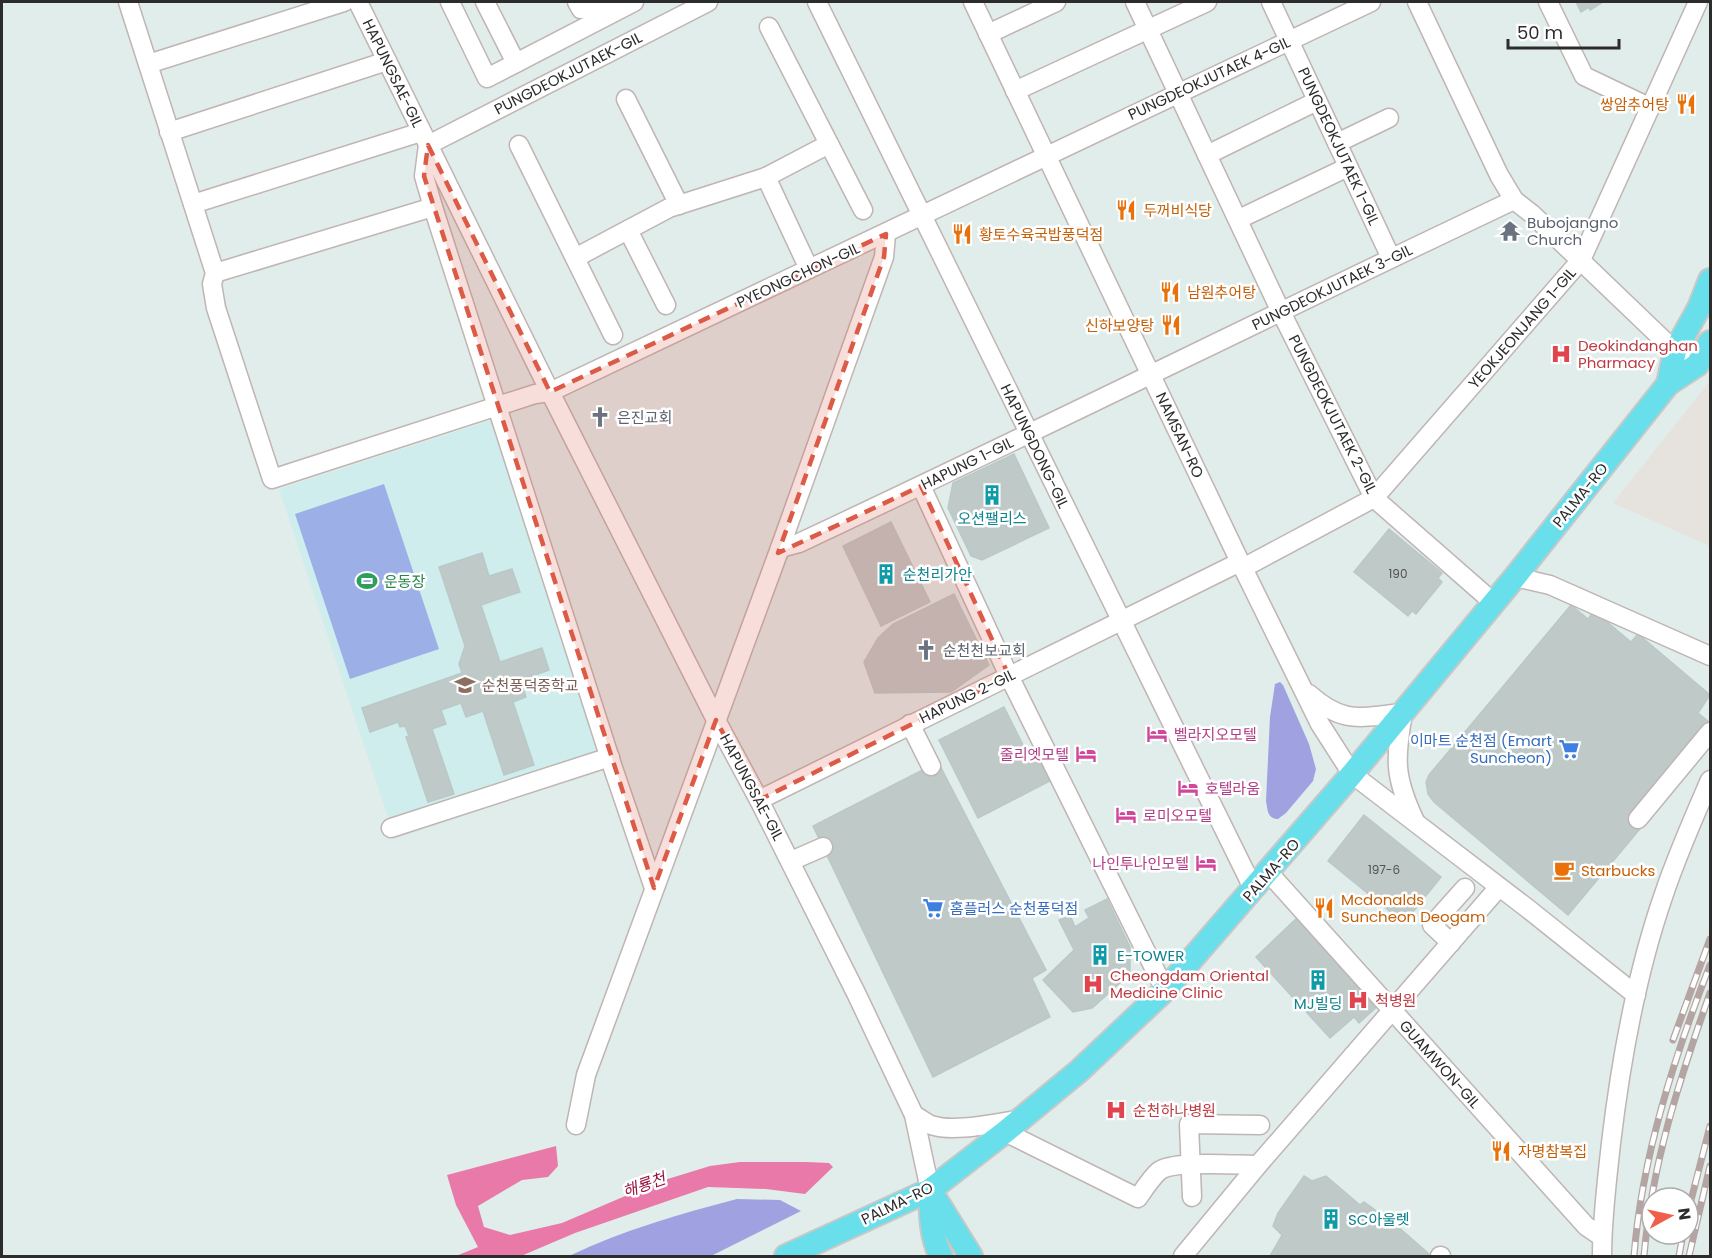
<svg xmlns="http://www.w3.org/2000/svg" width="1712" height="1258" font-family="Poppins,'Noto Sans KR',sans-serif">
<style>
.industrial{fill:#e6e3df}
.education{fill:#d0eded}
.green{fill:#9fa1e0}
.pitch{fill:#9cafe7}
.water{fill:#e979a8}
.building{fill:#bfc9c8;stroke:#b9c9c8;stroke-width:1.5}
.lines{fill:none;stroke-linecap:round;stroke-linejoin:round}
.minor-casing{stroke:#bfb5b3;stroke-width:21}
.major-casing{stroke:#c8c8c8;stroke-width:26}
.minor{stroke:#fff;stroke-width:18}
.major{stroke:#68dfea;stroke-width:22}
.rail-casing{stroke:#b5a5a2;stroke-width:7}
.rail{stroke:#fff;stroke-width:4.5;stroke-dasharray:14;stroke-linecap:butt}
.marked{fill:#dc5a46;fill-opacity:0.2;stroke:#dc5a46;stroke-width:4.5;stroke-dasharray:12 8;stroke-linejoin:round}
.labels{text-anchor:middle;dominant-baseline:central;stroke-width:5;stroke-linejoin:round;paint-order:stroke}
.number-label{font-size:12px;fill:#515353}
.street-label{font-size:15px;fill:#2c2c2c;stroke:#fff}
.food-label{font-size:15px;fill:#c56008;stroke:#fff;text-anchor:start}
.worship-label{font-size:15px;fill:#5b616d;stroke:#fff;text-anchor:start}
.health-label{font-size:15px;fill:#be3a42;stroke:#fff;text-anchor:start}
.culture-label{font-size:15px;fill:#0d838f;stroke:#fff;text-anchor:start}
.leisure-label{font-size:15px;fill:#27864d;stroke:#fff;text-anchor:start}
.education-label{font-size:15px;fill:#785e54;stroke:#fff;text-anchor:start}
.hotel-label{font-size:15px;fill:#b23c85;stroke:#fff;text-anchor:start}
.shop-label{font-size:15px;fill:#366cbe;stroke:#fff;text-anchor:end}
.water-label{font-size:16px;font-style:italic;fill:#981541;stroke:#fff}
</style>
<rect width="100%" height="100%" fill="#e0edeb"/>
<path class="industrial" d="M1710,381V546L1613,503Z"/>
<path class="education" d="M501,417L612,765L395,839L279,489Z"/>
<g class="green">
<path d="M1280,682L1283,685L1309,744L1316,769L1313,781L1286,813L1278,819C1267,818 1268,811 1266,801L1270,717L1275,684Z"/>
<path d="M737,1199L780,1200L801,1211L711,1256H569C623,1230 680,1214 737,1199Z"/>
</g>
<path class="pitch" d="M384,484L439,649L350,679L295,514Z"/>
<path class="water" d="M556,1146L558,1166L548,1177L522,1180L478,1206L484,1227L510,1235L562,1223L658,1182L710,1166L740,1162H806L829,1163L833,1167L805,1194L766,1189L708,1187L575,1233L521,1256H456L478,1247L456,1205L447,1175Z"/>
<g class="building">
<path d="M1576,2H1603L1590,10L1589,7L1581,12Z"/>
<path d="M1014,454L1049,528L982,560L971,556L948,508L953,483Z"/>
<path d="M891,522L930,602L881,626L843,546Z"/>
<path d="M1389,529L1442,573L1438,578L1442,582L1416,614L1412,611L1408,616L1354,572Z"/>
<path d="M482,553L489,576L512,569L520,592L481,605L500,662L542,648L549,670L521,680L526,697L513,702L534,765L504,775L483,711L466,717L461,703L441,710L446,724L432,729L454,794L428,802L406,737L409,736L405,726L400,727L398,722L370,732L362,708L462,673L459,664L465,646L439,567Z"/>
<path d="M954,594L989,665L951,692L875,693L864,662L878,638L893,624Z"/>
<path d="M1571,605L1588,619L1594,611L1631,642L1638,634L1710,695L1698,713L1710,723L1644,824L1568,915L1434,802L1428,794L1426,782L1429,775Z"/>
<path d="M1004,707L1032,763L1039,760L1050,781L978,818L939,740Z"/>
<path d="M938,762L1046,970L1032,978L1050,1017L933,1077L813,826Z"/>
<path d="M1364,815L1441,877L1404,923L1328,861Z"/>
<path d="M1107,899L1130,947V974L1092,1008L1073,1012L1043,980L1074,950L1059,920L1070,915L1075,927L1089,918L1085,910Z"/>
<path d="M1300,915L1381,1003L1359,1023L1354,1017L1330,1038L1256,957Z"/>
<path d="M1304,1176L1312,1181L1326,1176L1360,1205L1364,1202L1396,1225L1429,1254L1428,1256H1270L1282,1235L1273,1226L1278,1213Z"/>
</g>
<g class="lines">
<g class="minor-casing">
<g id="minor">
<path d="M128,2L215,273L212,284L216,308L272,479L535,394L550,392L1371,2"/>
<path d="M358,2L550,392L716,720L759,800L856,993L914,1115L930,1190"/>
<path d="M450,2L487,78L634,2"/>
<path d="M485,2L516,63"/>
<path d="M577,2L581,9L596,7L614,12"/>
<path d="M817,2L1254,890"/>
<path d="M973,2L1240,562L1320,724L1352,774L1527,908L1636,995"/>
<path d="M1135,2L1281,312L1374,498L1494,603"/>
<path d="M1271,2L1391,258"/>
<path d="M1417,2L1499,175L1514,200L1532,214L1675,351L1685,357"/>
<path d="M1548,2L1584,76L1649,107"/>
<path d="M769,27L863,210"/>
<path d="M988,34L1056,2"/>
<path d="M148,64L344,2"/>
<path d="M1015,91L1207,2"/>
<path d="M626,99L679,205"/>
<path d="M169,132L387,61"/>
<path d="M1337,143L1389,118"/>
<path d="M428,145L424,176L433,207L612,765L654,888"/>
<path d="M428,145L708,2"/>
<path d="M519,145L613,335"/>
<path d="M1207,155L1317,101"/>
<path d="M766,177L809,269"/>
<path d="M193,204L421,132"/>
<path d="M1239,219L1348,167"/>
<path d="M628,230L666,305"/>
<path d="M575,258L669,208L766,177L829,144"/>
<path d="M215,273L433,207"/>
<path d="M921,486L1009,676L1165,990"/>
<path d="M780,548L799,543C1038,431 1275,313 1514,200"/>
<path d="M1243,568L1374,498L1581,260L1698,2"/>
<path d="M1515,577L1550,585L1710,656"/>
<path d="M1309,694C1344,725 1360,717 1403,713C1395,759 1394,776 1414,819"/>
<path d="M910,724L931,766"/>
<path d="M759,800L1240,562"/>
<path d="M1638,819L1710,732"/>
<path d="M391,828L610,757"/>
<path d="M791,861L823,847"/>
<path d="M1269,873L1586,1226L1602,1237"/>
<path d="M1451,943L1432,925L1465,888"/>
<path d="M914,1115C920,1118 926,1123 931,1125C954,1133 995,1123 1018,1120"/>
<path d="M576,1125L586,1075L780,548L884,257L886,234"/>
<path d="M1005,1132L1138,1198C1144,1189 1151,1178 1159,1171C1172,1160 1238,1165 1258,1165"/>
<path d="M1192,1197L1189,1124L1260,1125"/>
<path d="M1183,1256L1258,1165L1499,887"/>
<path d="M1440,1256H1441"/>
<path d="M1602,1256C1602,1218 1607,1181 1611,1143C1621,1059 1636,974 1664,894C1677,855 1694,817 1710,780"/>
</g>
</g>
<g class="major-casing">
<g id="major">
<path d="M1668,384L1675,351L1699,308L1710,280"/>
<path d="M930,1190L971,1256"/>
<path d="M930,1195C931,1216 931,1238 941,1256"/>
<path d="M786,1256L930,1190L1005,1132L1079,1071L1165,990L1352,774L1515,577L1668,384L1697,365L1710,342"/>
</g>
</g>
<use href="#minor" class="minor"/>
<use href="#major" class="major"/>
<g class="rail-casing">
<g id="rail">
<path d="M1673,1040L1710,939"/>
<path d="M1688,1212L1710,1126"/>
<path d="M1634,1256C1642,1156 1674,1058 1710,965"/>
<path d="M1644,1256C1652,1163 1679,1081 1710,993"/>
<path d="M1679,1256L1683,1234"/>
<path d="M1689,1256L1710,1166"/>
</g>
</g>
<use href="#rail" class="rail"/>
</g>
<path class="marked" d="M428,145L550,392L886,234L884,257L778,553L921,486L1009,676L759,800L716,720L654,888L424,176Z"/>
<defs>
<g id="restaurant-bare" transform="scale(1.62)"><path d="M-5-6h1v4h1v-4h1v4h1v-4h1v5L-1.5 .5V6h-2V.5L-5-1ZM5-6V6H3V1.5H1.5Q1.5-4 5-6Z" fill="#e8710a" stroke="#fff" stroke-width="2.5" paint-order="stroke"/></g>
<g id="temple-bare" transform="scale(1.62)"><path d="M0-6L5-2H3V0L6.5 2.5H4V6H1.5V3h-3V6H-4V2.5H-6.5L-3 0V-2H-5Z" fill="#6b7280" stroke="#fff" stroke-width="2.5" paint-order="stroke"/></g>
<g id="hospital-bare" transform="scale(1.62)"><path d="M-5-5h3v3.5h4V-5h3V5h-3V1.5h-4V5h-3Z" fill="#e0444e" stroke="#fff" stroke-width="2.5" paint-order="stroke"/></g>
<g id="church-bare" transform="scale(1.62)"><path d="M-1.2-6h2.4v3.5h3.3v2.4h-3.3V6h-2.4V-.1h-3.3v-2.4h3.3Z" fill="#6b7280" stroke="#fff" stroke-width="2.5" paint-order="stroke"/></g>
<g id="building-bare" transform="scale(1.62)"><path d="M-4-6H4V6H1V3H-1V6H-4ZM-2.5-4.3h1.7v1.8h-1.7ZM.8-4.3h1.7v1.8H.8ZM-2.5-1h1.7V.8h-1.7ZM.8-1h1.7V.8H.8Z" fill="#0f9aa8" stroke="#fff" stroke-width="2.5" paint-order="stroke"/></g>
<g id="stadium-bare" transform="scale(1.62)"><path d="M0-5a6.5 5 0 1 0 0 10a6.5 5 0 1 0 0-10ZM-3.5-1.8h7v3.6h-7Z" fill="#2e9e5b" stroke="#fff" stroke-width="2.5" paint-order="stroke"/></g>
<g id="school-bare" transform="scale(1.62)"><path d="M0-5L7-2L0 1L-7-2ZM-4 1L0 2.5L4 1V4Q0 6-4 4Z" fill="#8d6e63" stroke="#fff" stroke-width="2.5" paint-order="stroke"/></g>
<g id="hotel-bare" transform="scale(1.62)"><path d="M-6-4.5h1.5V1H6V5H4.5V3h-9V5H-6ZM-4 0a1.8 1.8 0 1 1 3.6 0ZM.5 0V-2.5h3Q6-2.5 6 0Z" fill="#d1479c" stroke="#fff" stroke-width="2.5" paint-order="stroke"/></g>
<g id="supermarket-bare" transform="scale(1.62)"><path d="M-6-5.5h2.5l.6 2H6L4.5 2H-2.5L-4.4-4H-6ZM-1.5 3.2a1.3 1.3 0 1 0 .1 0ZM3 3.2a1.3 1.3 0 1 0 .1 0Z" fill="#3f7fe0" stroke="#fff" stroke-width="2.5" paint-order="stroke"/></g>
<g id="cafe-bare" transform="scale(1.62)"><path d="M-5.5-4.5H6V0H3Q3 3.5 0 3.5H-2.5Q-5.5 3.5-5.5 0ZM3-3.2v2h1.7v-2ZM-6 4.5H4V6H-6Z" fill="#e8710a" stroke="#fff" stroke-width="2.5" paint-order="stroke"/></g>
</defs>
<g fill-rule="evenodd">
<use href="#restaurant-bare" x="1686" y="104"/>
<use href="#restaurant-bare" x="1126" y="210"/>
<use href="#temple-bare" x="1510" y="231"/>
<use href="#restaurant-bare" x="962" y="234"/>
<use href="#restaurant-bare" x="1170" y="292"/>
<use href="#restaurant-bare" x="1171" y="325"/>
<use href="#hospital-bare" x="1561" y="354"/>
<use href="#church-bare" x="600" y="417"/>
<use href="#building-bare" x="992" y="495"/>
<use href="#building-bare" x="886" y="574"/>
<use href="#stadium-bare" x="367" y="581"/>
<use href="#church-bare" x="926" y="650"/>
<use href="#school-bare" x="465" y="685"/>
<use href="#hotel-bare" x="1157" y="734"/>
<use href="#supermarket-bare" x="1569" y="749"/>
<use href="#hotel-bare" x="1086" y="754"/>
<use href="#hotel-bare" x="1188" y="788"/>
<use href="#hotel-bare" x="1126" y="815"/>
<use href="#hotel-bare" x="1206" y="863"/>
<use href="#cafe-bare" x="1564" y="870"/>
<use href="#supermarket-bare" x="933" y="908"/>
<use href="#restaurant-bare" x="1324" y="908"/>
<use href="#building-bare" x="1100" y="955"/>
<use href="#building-bare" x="1318" y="980"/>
<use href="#hospital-bare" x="1093" y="984"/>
<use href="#hospital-bare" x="1358" y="1000"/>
<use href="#hospital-bare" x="1116" y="1110"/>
<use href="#restaurant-bare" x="1501" y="1151"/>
<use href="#building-bare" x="1331" y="1219"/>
</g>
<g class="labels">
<g class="number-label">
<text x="1398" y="573">190</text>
<text x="1384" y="869">197-6</text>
</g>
<g class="street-label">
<text transform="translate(393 73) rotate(64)">HAPUNGSAE-GIL</text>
<text transform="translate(568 73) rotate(-27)">PUNGDEOKJUTAEK-GIL</text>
<text transform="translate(1209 78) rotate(-25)">PUNGDEOKJUTAEK 4-GIL</text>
<text transform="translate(1339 146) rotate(65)">PUNGDEOKJUTAEK 1-GIL</text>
<text transform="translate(798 275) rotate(-25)">PYEONGCHON-GIL</text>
<text transform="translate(1332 287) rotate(-26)">PUNGDEOKJUTAEK 3-GIL</text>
<text transform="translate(1522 328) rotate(-49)">YEOKJEONJANG 1-GIL</text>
<text transform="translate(1333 414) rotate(63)">PUNGDEOKJUTAEK 2-GIL</text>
<text transform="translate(1180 435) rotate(65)">NAMSAN-RO</text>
<text transform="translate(1035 446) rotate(64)">HAPUNGDONG-GIL</text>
<text transform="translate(967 463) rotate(-26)">HAPUNG 1-GIL</text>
<text transform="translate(1580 495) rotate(-51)">PALMA-RO</text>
<text transform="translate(967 696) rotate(-26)">HAPUNG 2-GIL</text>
<text transform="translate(752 787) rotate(62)">HAPUNGSAE-GIL</text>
<text transform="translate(1271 870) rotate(-49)">PALMA-RO</text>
<text transform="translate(1440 1064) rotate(48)">GUAMWON-GIL</text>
<text transform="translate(897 1203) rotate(-26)">PALMA-RO</text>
</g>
<g class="food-label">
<text x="1669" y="104" text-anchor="end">쌍암추어탕</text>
<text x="1143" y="210">두꺼비식당</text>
<text x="979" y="234">황토수육국밥풍덕점</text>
<text x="1187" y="292">남원추어탕</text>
<text x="1154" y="325" text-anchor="end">신하보양탕</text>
<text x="1581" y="870">Starbucks</text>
<text x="1341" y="899">Mcdonalds<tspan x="1341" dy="17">Suncheon Deogam</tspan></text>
<text x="1518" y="1151">자명참복집</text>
</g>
<g class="worship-label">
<text x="1527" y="222">Bubojangno<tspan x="1527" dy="17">Church</tspan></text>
<text x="617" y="417">은진교회</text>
<text x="943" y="650">순천천보교회</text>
</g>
<g class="health-label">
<text x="1578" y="345">Deokindanghan<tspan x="1578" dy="17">Pharmacy</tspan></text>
<text x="1110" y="975">Cheongdam Oriental<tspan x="1110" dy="17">Medicine Clinic</tspan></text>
<text x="1375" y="1000">척병원</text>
<text x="1133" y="1110">순천하나병원</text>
</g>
<g class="culture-label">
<text x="992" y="518" text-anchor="middle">오션팰리스</text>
<text x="903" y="574">순천리가안</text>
<text x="1117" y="955">E-TOWER</text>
<text x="1318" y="1003" text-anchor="middle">MJ빌딩</text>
<text x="1348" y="1219">SC아울렛</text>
</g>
<g class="leisure-label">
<text x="384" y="581">운동장</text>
</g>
<g class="education-label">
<text x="482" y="685">순천풍덕중학교</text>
</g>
<g class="hotel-label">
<text x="1174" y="734">벨라지오모텔</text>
<text x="1069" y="754" text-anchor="end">줄리엣모텔</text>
<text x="1205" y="788">호텔라움</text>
<text x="1143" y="815">로미오모텔</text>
<text x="1189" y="863" text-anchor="end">나인투나인모텔</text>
</g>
<g class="shop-label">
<text x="1552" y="740">이마트 순천점 (Emart<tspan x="1552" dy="17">Suncheon)</tspan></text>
<text x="950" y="908" text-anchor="start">홈플러스 순천풍덕점</text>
</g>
<g class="water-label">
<text transform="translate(644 1185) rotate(-19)">해룡천</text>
</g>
</g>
<rect width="1712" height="1258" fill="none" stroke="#2c2c2c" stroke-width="6"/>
<g transform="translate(1670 1216) rotate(82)"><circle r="28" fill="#ffffff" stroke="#ababab" stroke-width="1.5"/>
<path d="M0-4.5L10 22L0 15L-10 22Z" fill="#f05f49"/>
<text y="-9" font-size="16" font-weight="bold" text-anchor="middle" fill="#2c2c2c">N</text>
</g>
<path d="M1508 39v9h111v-9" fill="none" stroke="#2c2c2c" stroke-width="3"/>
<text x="1517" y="39" font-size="18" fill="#2c2c2c" stroke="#ffffff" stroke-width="4.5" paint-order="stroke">50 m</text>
</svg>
